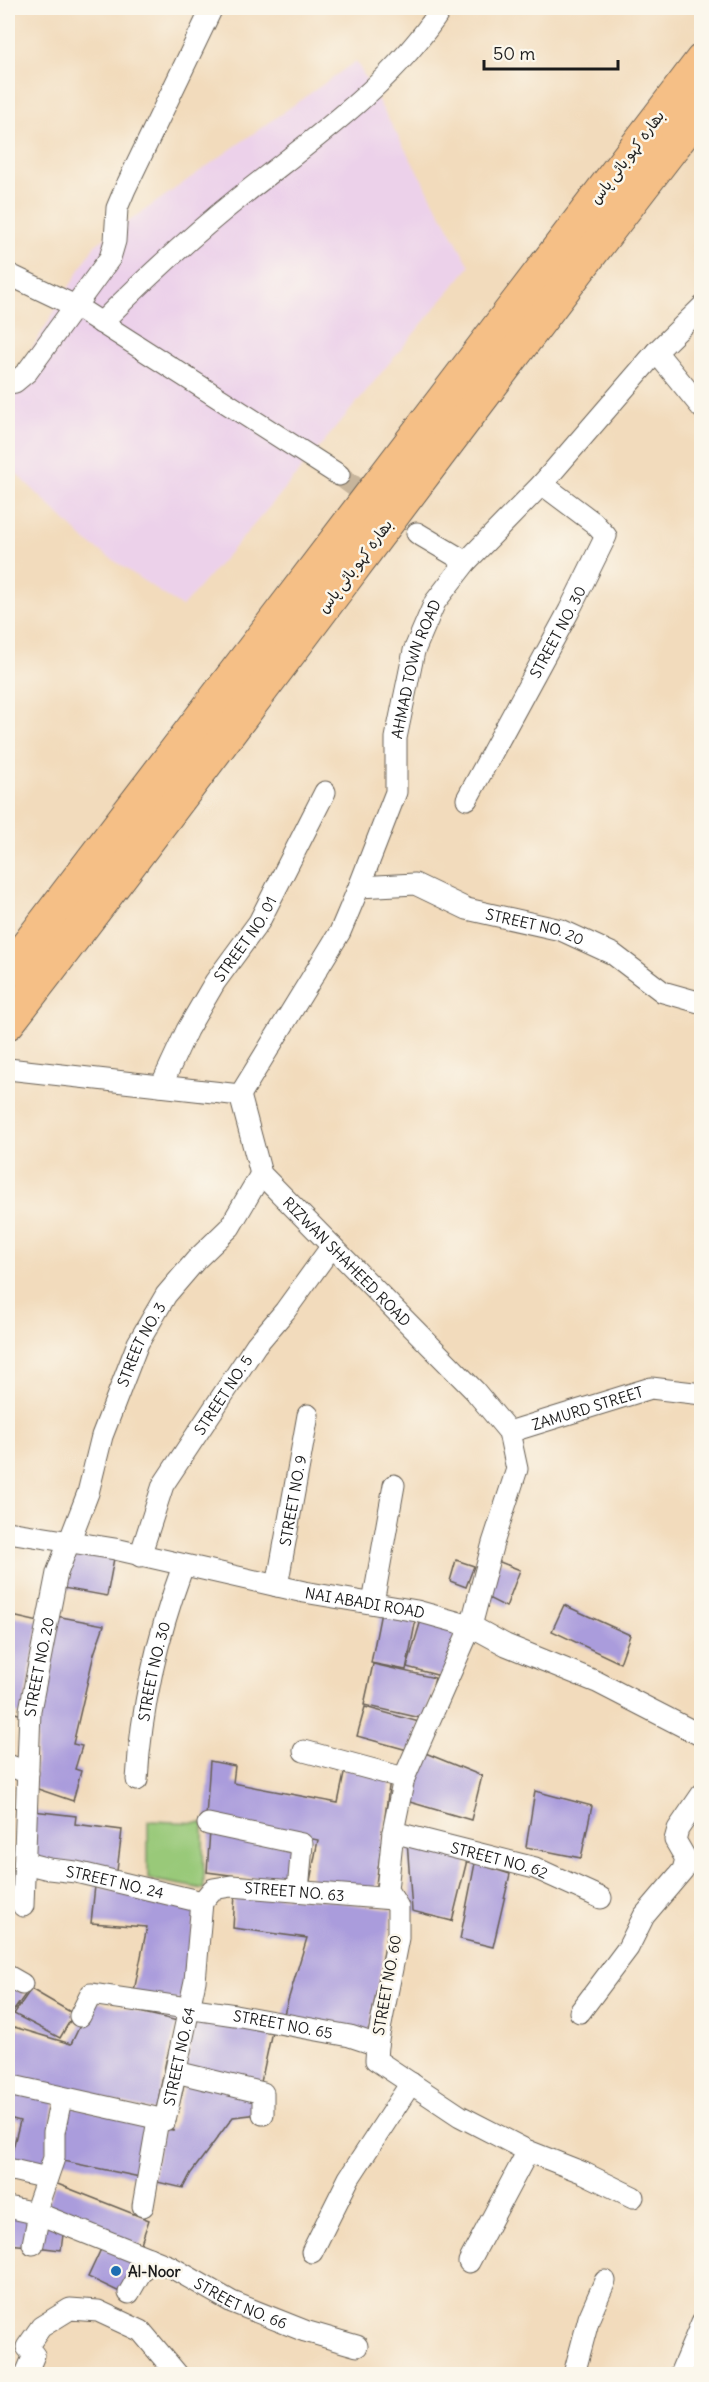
<svg xmlns="http://www.w3.org/2000/svg" width="709" height="2382" font-family="Delius,'Playpen Sans Arabic',sans-serif">
<style>
.built{fill:#ecd1ea}
.green{fill:#99c979;stroke:#5a724a;stroke-width:1.5}
.building{fill:#aa9cdc}
.lines{fill:none;stroke-linecap:round;stroke-linejoin:round}
.minor-tunnel{stroke:#c7b59c;stroke-width:21;stroke-dasharray:21 10;stroke-linecap:butt}
.minor-casing{stroke:#675f54;stroke-width:23}
.trunk-casing{stroke:#675f54;stroke-width:35}
.minor{stroke:#fff;stroke-width:21}
.trunk{stroke:#f5bf86;stroke-width:33}
.poi-dot{fill:#1f6fb2;stroke:#fbf7ec;stroke-width:2}
.labels{text-anchor:middle;dominant-baseline:central;stroke-width:5;stroke-linejoin:round;paint-order:stroke}
.street-label{font-size:15px;fill:#1c1c1c;stroke:#fbf7ec}
.poi-label{font-size:15px;font-weight:bold;fill:#1c1c1c;stroke:#fbf7ec;text-anchor:start}
</style>
<rect width="100%" height="100%" fill="#fbf7ec"/>
<filter id="ink" filterUnits="userSpaceOnUse"><feTurbulence type="fractalNoise" baseFrequency=".0167" numOctaves="2"/><feDisplacementMap in="SourceGraphic" scale="12" xChannelSelector="R" yChannelSelector="G"/><feConvolveMatrix kernelMatrix="1 2 1 2 8 2 1 2 1" color-interpolation-filters="sRGB"/></filter>
<filter id="wash" filterUnits="userSpaceOnUse"><feTurbulence type="fractalNoise" baseFrequency=".008" numOctaves="4" result="noise"/><feDisplacementMap in="SourceGraphic" scale="24" xChannelSelector="R" yChannelSelector="G"/><feGaussianBlur stdDeviation="1.35" result="paint"/><feColorMatrix in="noise" values="0 0 0 0 0 0 0 0 0 0 0 0 0 0 0 0 0 1.4 0 .05"/><feComposite in="paint" operator="in"/></filter>
<g filter="url(#wash)">
<rect width="100%" height="100%" fill="#f2dbbc"/>
<path class="built" d="M356,61L470,266L278,497L182,607L87,542L8,465V382L21,367L94,246Z"/>
<path class="green" d="M148,1821L203,1823L204,1889L148,1879Z"/>
<g id="blocks">
<g class="building">
<path d="M69,1542L115,1553L107,1596L63,1588Z"/>
<path d="M456,1560L474,1566L466,1587L450,1581Z"/>
<path d="M495,1560L520,1570L506,1607L480,1594Z"/>
<path d="M564,1605L630,1635L620,1663L552,1631Z"/>
<path d="M381,1612L416,1619L406,1670L371,1663Z"/>
<path d="M8,1615L39,1622L22,1715L8,1711Z"/>
<path d="M56,1616L104,1625L94,1654L73,1744L82,1746L75,1769L81,1771L73,1801L35,1788L38,1708Z"/>
<path d="M421,1620L457,1631L444,1677L407,1667Z"/>
<path d="M373,1664L435,1678L425,1719L364,1705Z"/>
<path d="M365,1707L419,1722L411,1751L357,1736Z"/>
<path d="M418,1750L482,1776L471,1820L403,1800Z"/>
<path d="M210,1761L235,1766L233,1783L338,1803L345,1769L390,1779L375,1892L309,1886L318,1840L206,1817Z"/>
<path d="M535,1791L592,1806L581,1858L526,1847Z"/>
<path d="M33,1811L76,1816L75,1824L122,1830L117,1871L34,1859Z"/>
<path d="M406,1826L471,1844L452,1921L412,1911Z"/>
<path d="M210,1831L297,1848L292,1883L207,1872Z"/>
<path d="M475,1863L510,1874L493,1947L460,1939Z"/>
<path d="M95,1886L196,1907L183,2001L133,1996L147,1927L91,1923Z"/>
<path d="M235,1893L327,1900L392,1910L368,2035L283,2017L307,1938L233,1928Z"/>
<path d="M8,1984L25,1995L12,2013L8,2010Z"/>
<path d="M31,1989L74,2014L60,2038L14,2014Z"/>
<path d="M92,2001L178,2021L166,2061L156,2111L8,2077V2053L14,2027L71,2044Z"/>
<path d="M196,2013L272,2031L260,2087L186,2070Z"/>
<path d="M185,2080L259,2095V2114L233,2117L191,2173L183,2188L153,2181L163,2128L173,2130Z"/>
<path d="M8,2089L54,2100L44,2170L9,2164L20,2121L9,2118L8,2122Z"/>
<path d="M65,2106L148,2122L140,2177L58,2160Z"/>
<path d="M55,2183L149,2220L140,2246L44,2214Z"/>
<path d="M8,2214L34,2219L29,2246L8,2244Z"/>
<path d="M41,2224L64,2227L61,2250L36,2247Z"/>
<path d="M102,2247L145,2264L126,2295L88,2277Z"/>
</g>
</g>
</g>
<g filter="url(#ink)">
<use href="#blocks" fill-opacity="0" stroke="#675f54" stroke-width="1.5"/>
<g class="lines">
<path class="minor-tunnel" d="M339,475L417,533"/>
<g class="minor-casing">
<g id="minor">
<path d="M8,274L75,306L339,475"/>
<path d="M101,323C145,279 191,236 240,197C313,139 390,87 442,8"/>
<path d="M656,352L702,408"/>
<path d="M8,383L15,382L27,372L110,258L115,241L117,208L125,189L212,8"/>
<path d="M417,533L466,562"/>
<path id="s1" d="M467,799L569,611L606,536L594,523L542,484"/>
<path id="s2" d="M359,887L415,884L467,909L561,930L613,954L663,992L702,1003"/>
<path id="s3" d="M8,1069L240,1095L261,1174L474,1390L509,1432L517,1469L493,1543L471,1626L404,1778L393,1832L387,1890L398,1907V1938L377,2045L376,2060L460,2116L528,2151L469,2262"/>
<path id="s4" d="M161,1086L187,1030L215,982L259,922L325,792"/>
<path id="s5" d="M240,1095L340,932L359,887L396,792V738L414,651L435,602L466,562L542,484L656,352L702,307"/>
<path id="s6" d="M509,1432L651,1388L702,1394"/>
<path id="s7" d="M8,1532L115,1549L304,1592L417,1611L471,1626L506,1645L597,1682L702,1736"/>
<path id="s8" d="M140,1556L163,1485L256,1345L285,1311L332,1246"/>
<path id="s9" d="M277,1586L308,1415"/>
<path d="M373,1603L394,1485"/>
<path d="M304,1751L404,1778"/>
<path d="M8,1765L28,1773"/>
<path id="s10" d="M137,1780C141,1708 158,1634 183,1566"/>
<path d="M208,1824L302,1844L298,1891"/>
<path id="s11" d="M393,1832L535,1868L601,1898"/>
<path id="s12" d="M25,1863L49,1869L76,1872L202,1902"/>
<path id="s13" d="M202,1902L213,1889L231,1886L393,1899"/>
<path id="s14" d="M23,1906L30,1710L57,1573L88,1493L102,1436L138,1343L166,1295L196,1260L230,1227L261,1174"/>
<path d="M8,1976L22,1984"/>
<path d="M580,2012L628,1948L644,1916L683,1870L686,1859L675,1840L678,1829L702,1794"/>
<path id="s15" d="M80,2016L91,1994L235,2015L350,2036L377,2045"/>
<path d="M176,2072L263,2093V2114"/>
<path id="s16" d="M8,2085L165,2120L195,1981L202,1902"/>
<path id="s17" d="M61,2099L54,2132V2158L37,2207L39,2214L171,2267L232,2302L305,2331L357,2346"/>
<path d="M528,2151L584,2173L633,2197"/>
<path d="M8,2169L47,2178"/>
<path d="M143,2206L158,2120"/>
<path d="M8,2207L39,2214L33,2244"/>
<path d="M312,2252L349,2178L411,2083"/>
<path d="M129,2293L149,2258"/>
<path d="M26,2374L34,2355L27,2347L41,2327L70,2309L98,2311L141,2331L177,2374"/>
<path d="M574,2374L589,2318L605,2281"/>
<path d="M680,2374L702,2322"/>
</g>
</g>
<g class="trunk-casing">
<g id="trunk">
<path d="M8,971L702,60"/>
<path d="M8,1023C242,721 467,411 702,109"/>
</g>
</g>
<use href="#minor" class="minor"/>
<use href="#trunk" class="trunk"/>
</g>
</g>
<circle class="poi-dot" cx="116" cy="2271" r="6"/>
<g class="labels">
<g class="street-label">
<text transform="translate(627 157) rotate(-53)">بھارہ کہو بائی پاس</text>
<text transform="translate(355 566) rotate(-53)">بھارہ کہو بائی پاس</text>
<text stroke="none"><textPath href="#s1" startOffset="190">STREET NO. 30</textPath></text>
<text stroke="none"><textPath href="#s5" startOffset="468">AHMAD TOWN ROAD</textPath></text>
<text stroke="none"><textPath href="#s2" startOffset="184">STREET NO. 20</textPath></text>
<text stroke="none"><textPath href="#s4" startOffset="170">STREET NO. 01</textPath></text>
<text stroke="none"><textPath href="#s3" startOffset="438">RIZWAN SHAHEED ROAD</textPath></text>
<text stroke="none"><textPath href="#s14" startOffset="580">STREET NO. 3</textPath></text>
<text stroke="none"><textPath href="#s8" startOffset="183">STREET NO. 5</textPath></text>
<text stroke="none"><textPath href="#s6" startOffset="82">ZAMURD STREET</textPath></text>
<text stroke="none"><textPath href="#s9" startOffset="87">STREET NO. 9</textPath></text>
<text stroke="none"><textPath href="#s7" startOffset="364">NAI ABADI ROAD</textPath></text>
<text stroke="none"><textPath href="#s14" startOffset="240">STREET NO. 20</textPath></text>
<text stroke="none"><textPath href="#s10" startOffset="110">STREET NO. 30</textPath></text>
<text stroke="none"><textPath href="#s11" startOffset="110">STREET NO. 62</textPath></text>
<text stroke="none"><textPath href="#s12" startOffset="92">STREET NO. 24</textPath></text>
<text stroke="none"><textPath href="#s13" startOffset="99">STREET NO. 63</textPath></text>
<text transform="translate(387 1985) rotate(-80)">STREET NO. 60</text>
<text stroke="none"><textPath href="#s15" startOffset="219">STREET NO. 65</textPath></text>
<text stroke="none"><textPath href="#s16" startOffset="226">STREET NO. 64</textPath></text>
<text stroke="none"><textPath href="#s17" startOffset="340">STREET NO. 66</textPath></text>
</g>
<g class="poi-label">
<text x="128" y="2271">Al-Noor</text>
</g>
</g>
<rect width="709" height="2382" fill="none" stroke="#fbf7ec" stroke-width="30"/>
<path d="M484 60v9h134v-9" fill="none" stroke="#1c1c1c" stroke-width="3"/>
<text x="493" y="60" font-size="18" fill="#1c1c1c" stroke="#fbf7ec" stroke-width="4.5" paint-order="stroke">50 m</text>
</svg>
